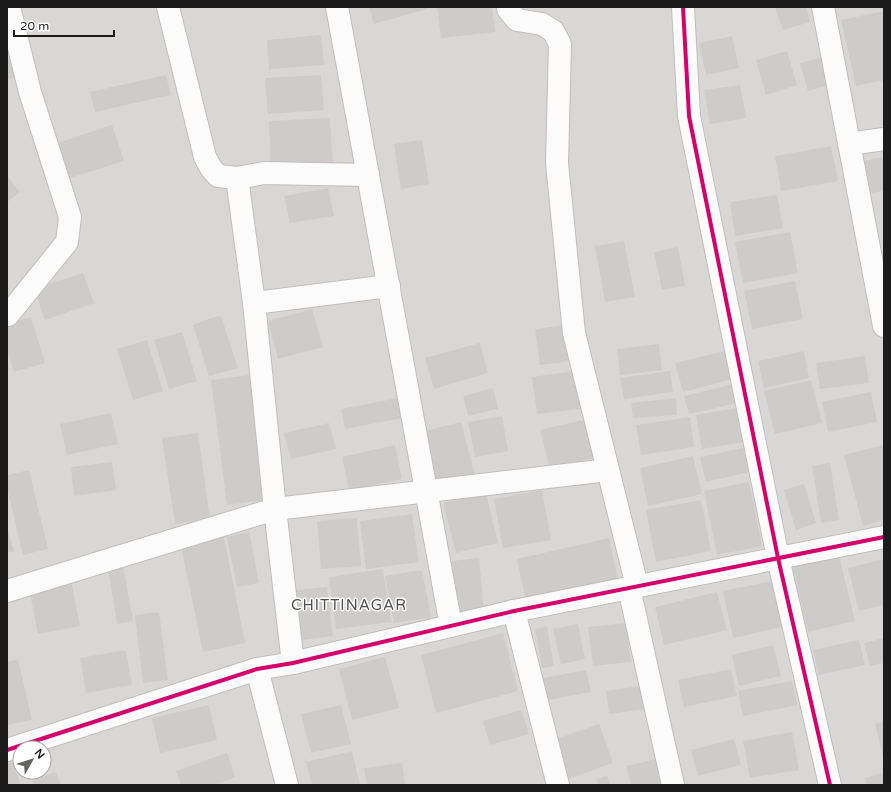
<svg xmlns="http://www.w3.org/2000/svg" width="891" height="792" font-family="'Varela Round',sans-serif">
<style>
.residential{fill:#d9d7d6;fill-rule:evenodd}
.building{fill:#ceccca}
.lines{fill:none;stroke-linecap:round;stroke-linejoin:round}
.street-casing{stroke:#c0bebd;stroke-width:24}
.street{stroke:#fcfbfb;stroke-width:22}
.cycleway-casing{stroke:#fff;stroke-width:6}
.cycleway{stroke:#d6006c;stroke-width:4}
.labels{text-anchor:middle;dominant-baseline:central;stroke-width:3;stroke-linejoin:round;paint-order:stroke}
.neighbourhood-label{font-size:15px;letter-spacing:1px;fill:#4f4f4f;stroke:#fff}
</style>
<rect width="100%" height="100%" fill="#eae7e4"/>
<path class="residential" d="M7,7H884V785H7ZM20,748H44V772H20Z"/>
<g class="building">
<path d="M369,7H427V9L374,24Z"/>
<path d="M437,7H492L495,32L441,38Z"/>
<path d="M775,7H806L810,22L783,30Z"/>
<path d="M884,11V80L856,86L841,20Z"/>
<path d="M321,35L324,65L269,69L267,40Z"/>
<path d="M732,36L739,68L706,75L699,43Z"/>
<path d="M787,51L797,85L766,95L756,60Z"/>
<path d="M7,54L15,77L7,80Z"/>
<path d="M829,56L837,83L808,91L800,63Z"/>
<path d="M166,75L171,95L95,112L90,92Z"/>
<path d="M321,75L324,110L268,114L265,78Z"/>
<path d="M740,85L746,118L710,124L704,90Z"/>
<path d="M330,118L333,167L271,170L269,121Z"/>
<path d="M112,125L124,161L60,181L49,146Z"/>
<path d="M422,140L429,184L401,189L394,144Z"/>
<path d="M831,146L838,181L781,191L775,156Z"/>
<path d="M884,157V191L871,193L864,161Z"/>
<path d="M7,176L20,192L7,202Z"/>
<path d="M328,188L334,216L290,223L284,196Z"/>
<path d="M777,195L783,228L735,236L730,202Z"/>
<path d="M790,232L798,273L743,283L735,242Z"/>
<path d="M624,241L635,297L605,302L595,246Z"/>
<path d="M678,247L685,286L662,290L654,252Z"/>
<path d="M83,273L94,303L45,320L34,289Z"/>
<path d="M795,281L803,319L752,329L744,291Z"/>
<path d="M312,309L323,347L278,359L268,321Z"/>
<path d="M221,316L238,368L209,376L193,325L211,318Z"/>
<path d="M31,317L45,363L14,372L7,349V324Z"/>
<path d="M566,325L571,361L540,365L535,329Z"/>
<path d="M182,332L197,381L169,389L154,340Z"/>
<path d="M147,340L163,391L133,400L117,349Z"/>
<path d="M480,343L488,373L434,389L425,358Z"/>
<path d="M659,344L662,370L620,375L617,349Z"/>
<path d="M725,351L733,379L683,392L675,363Z"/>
<path d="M804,351L809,378L764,388L758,361Z"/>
<path d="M865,356L869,383L820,389L816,363Z"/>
<path d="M582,370L588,408L537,414L532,377Z"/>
<path d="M670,371L673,392L624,399L620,378Z"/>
<path d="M250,375L266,500L227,505L211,380Z"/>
<path d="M811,380L822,423L775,434L764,391Z"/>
<path d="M734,384L738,403L689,414L684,396Z"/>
<path d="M493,388L498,409L468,416L463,396Z"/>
<path d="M871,392L877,422L828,432L822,402Z"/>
<path d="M398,398L402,418L345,429L341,409Z"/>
<path d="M676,398L677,415L633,418L631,403Z"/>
<path d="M738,408L744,442L702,449L696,415Z"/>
<path d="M111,413L118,444L67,455L60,424Z"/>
<path d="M502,416L508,451L475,457L468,422Z"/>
<path d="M690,417L694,447L641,455L636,425Z"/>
<path d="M591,418L601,456L550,469L540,430Z"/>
<path d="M461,422L475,475L434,485L421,432Z"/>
<path d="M329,423L336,449L291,459L284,433Z"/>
<path d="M198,433L210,519L175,524L162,438Z"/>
<path d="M395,445L402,479L349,490L342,457Z"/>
<path d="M883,445L884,449V520L863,526L844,455Z"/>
<path d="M743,448L749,472L706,482L700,457Z"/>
<path d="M693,456L702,494L648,506L640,468Z"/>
<path d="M112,462L116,490L74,496L71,467Z"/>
<path d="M830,463L839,520L821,523L812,466Z"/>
<path d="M29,470L48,549L23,555L7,488V475Z"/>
<path d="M749,482L762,546L717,555L704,491Z"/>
<path d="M804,484L816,523L796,530L784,490Z"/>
<path d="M542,490L551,540L503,548L494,499Z"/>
<path d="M486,493L498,543L456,553L443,503Z"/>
<path d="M701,500L711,551L656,562L646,510Z"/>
<path d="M412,514L419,562L366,569L360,521Z"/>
<path d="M357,518L361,566L321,569L317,521Z"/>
<path d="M7,528L14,551L7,553Z"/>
<path d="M249,532L259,583L237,587L227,537Z"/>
<path d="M223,533L245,643L203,652L180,542Z"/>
<path d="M609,538L619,585L527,605L517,559Z"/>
<path d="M839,556L855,621L808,632L793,567Z"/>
<path d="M479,558L484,613L457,615L452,561Z"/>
<path d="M884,559V605L859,611L848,568Z"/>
<path d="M122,560L133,621L117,624L107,563Z"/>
<path d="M383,569L391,622L336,629L329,577Z"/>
<path d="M422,570L431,617L394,623L385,576Z"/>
<path d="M70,575L80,626L38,634L28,583Z"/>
<path d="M772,581L782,627L733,638L723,591Z"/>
<path d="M327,587L333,636L295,641L290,591Z"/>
<path d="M717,592L727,630L664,645L655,607Z"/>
<path d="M159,612L168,680L143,683L135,615Z"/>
<path d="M626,623L631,662L593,666L588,627Z"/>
<path d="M578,624L585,659L561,664L553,629Z"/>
<path d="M547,627L554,666L542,668L535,629Z"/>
<path d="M503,633L518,691L436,713L421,655Z"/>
<path d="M884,638V663L870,666L864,643Z"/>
<path d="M859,640L865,665L819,675L813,650Z"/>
<path d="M773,645L781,676L739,686L732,655Z"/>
<path d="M126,650L132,685L86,693L80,658Z"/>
<path d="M385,657L399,708L352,720L339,669Z"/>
<path d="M18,659L32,720L7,725V662Z"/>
<path d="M731,669L737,696L684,707L678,680Z"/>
<path d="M586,670L591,692L543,701L539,679Z"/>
<path d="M792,681L797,705L743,716L738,691Z"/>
<path d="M641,686L644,709L609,714L606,691Z"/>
<path d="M209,705L217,740L160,753L152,718Z"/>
<path d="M341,705L351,744L311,753L301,714Z"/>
<path d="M521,710L529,734L490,745L483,721Z"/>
<path d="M884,722V756H883L875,724Z"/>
<path d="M599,724L613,763L563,781L548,742Z"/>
<path d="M792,732L799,770L750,778L743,741Z"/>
<path d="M734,739L741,765L698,776L691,750Z"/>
<path d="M352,751L360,785H312L306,762Z"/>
<path d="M227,753L235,777L215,785H181L176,771Z"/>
<path d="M7,755H9L21,785H7Z"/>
<path d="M656,759L661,785H631L626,766Z"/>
<path d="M402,763L405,785H367L364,768Z"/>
<path d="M56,772L61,785H33L32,781Z"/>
<path d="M884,772V785H867L865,778Z"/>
<path d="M607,776L610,785H598L597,779Z"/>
</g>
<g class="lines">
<g class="street-casing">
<g id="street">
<path d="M168,7L205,157L211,168L218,176L237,178L254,303L275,509L293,663"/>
<path d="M337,7L451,626"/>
<path d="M508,7V9L517,20L542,24L553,31L560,44L557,163L574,333L637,586"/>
<path d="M683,7L689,116L778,558L830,785"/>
<path d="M823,7L884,326"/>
<path d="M849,144L884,139"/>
<path d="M237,178L264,173L368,175"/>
<path d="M254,303L389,286"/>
<path d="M8,315L67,242L70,217L30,92L9,7"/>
<path d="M629,588L673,785"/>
<path d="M7,591L275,509L608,470"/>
<path d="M514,611L558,785"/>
<path d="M257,669L287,785"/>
<path d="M7,750L257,669L293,663L514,611L884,537"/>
</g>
</g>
<use href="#street" class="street"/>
<g class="cycleway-casing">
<g id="cycleway">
<path d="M683,7L689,116L778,558L830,785"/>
<path d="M7,750L257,669L293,663L514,611L884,537"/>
</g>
</g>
<use href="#cycleway" class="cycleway"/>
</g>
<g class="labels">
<g class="neighbourhood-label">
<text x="349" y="605">CHITTINAGAR</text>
</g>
</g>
<rect width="891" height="792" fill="none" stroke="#1c1c1c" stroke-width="16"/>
<g transform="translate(32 760) rotate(51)"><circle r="19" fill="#ffffff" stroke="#a4a4a4"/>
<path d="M0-3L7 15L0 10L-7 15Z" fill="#646362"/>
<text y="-6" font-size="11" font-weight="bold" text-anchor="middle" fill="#1c1c1c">N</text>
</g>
<path d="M14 30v6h100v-6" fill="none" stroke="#1c1c1c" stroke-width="2"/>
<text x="20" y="30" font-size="12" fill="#1c1c1c" stroke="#ffffff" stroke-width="3" paint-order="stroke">20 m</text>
</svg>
